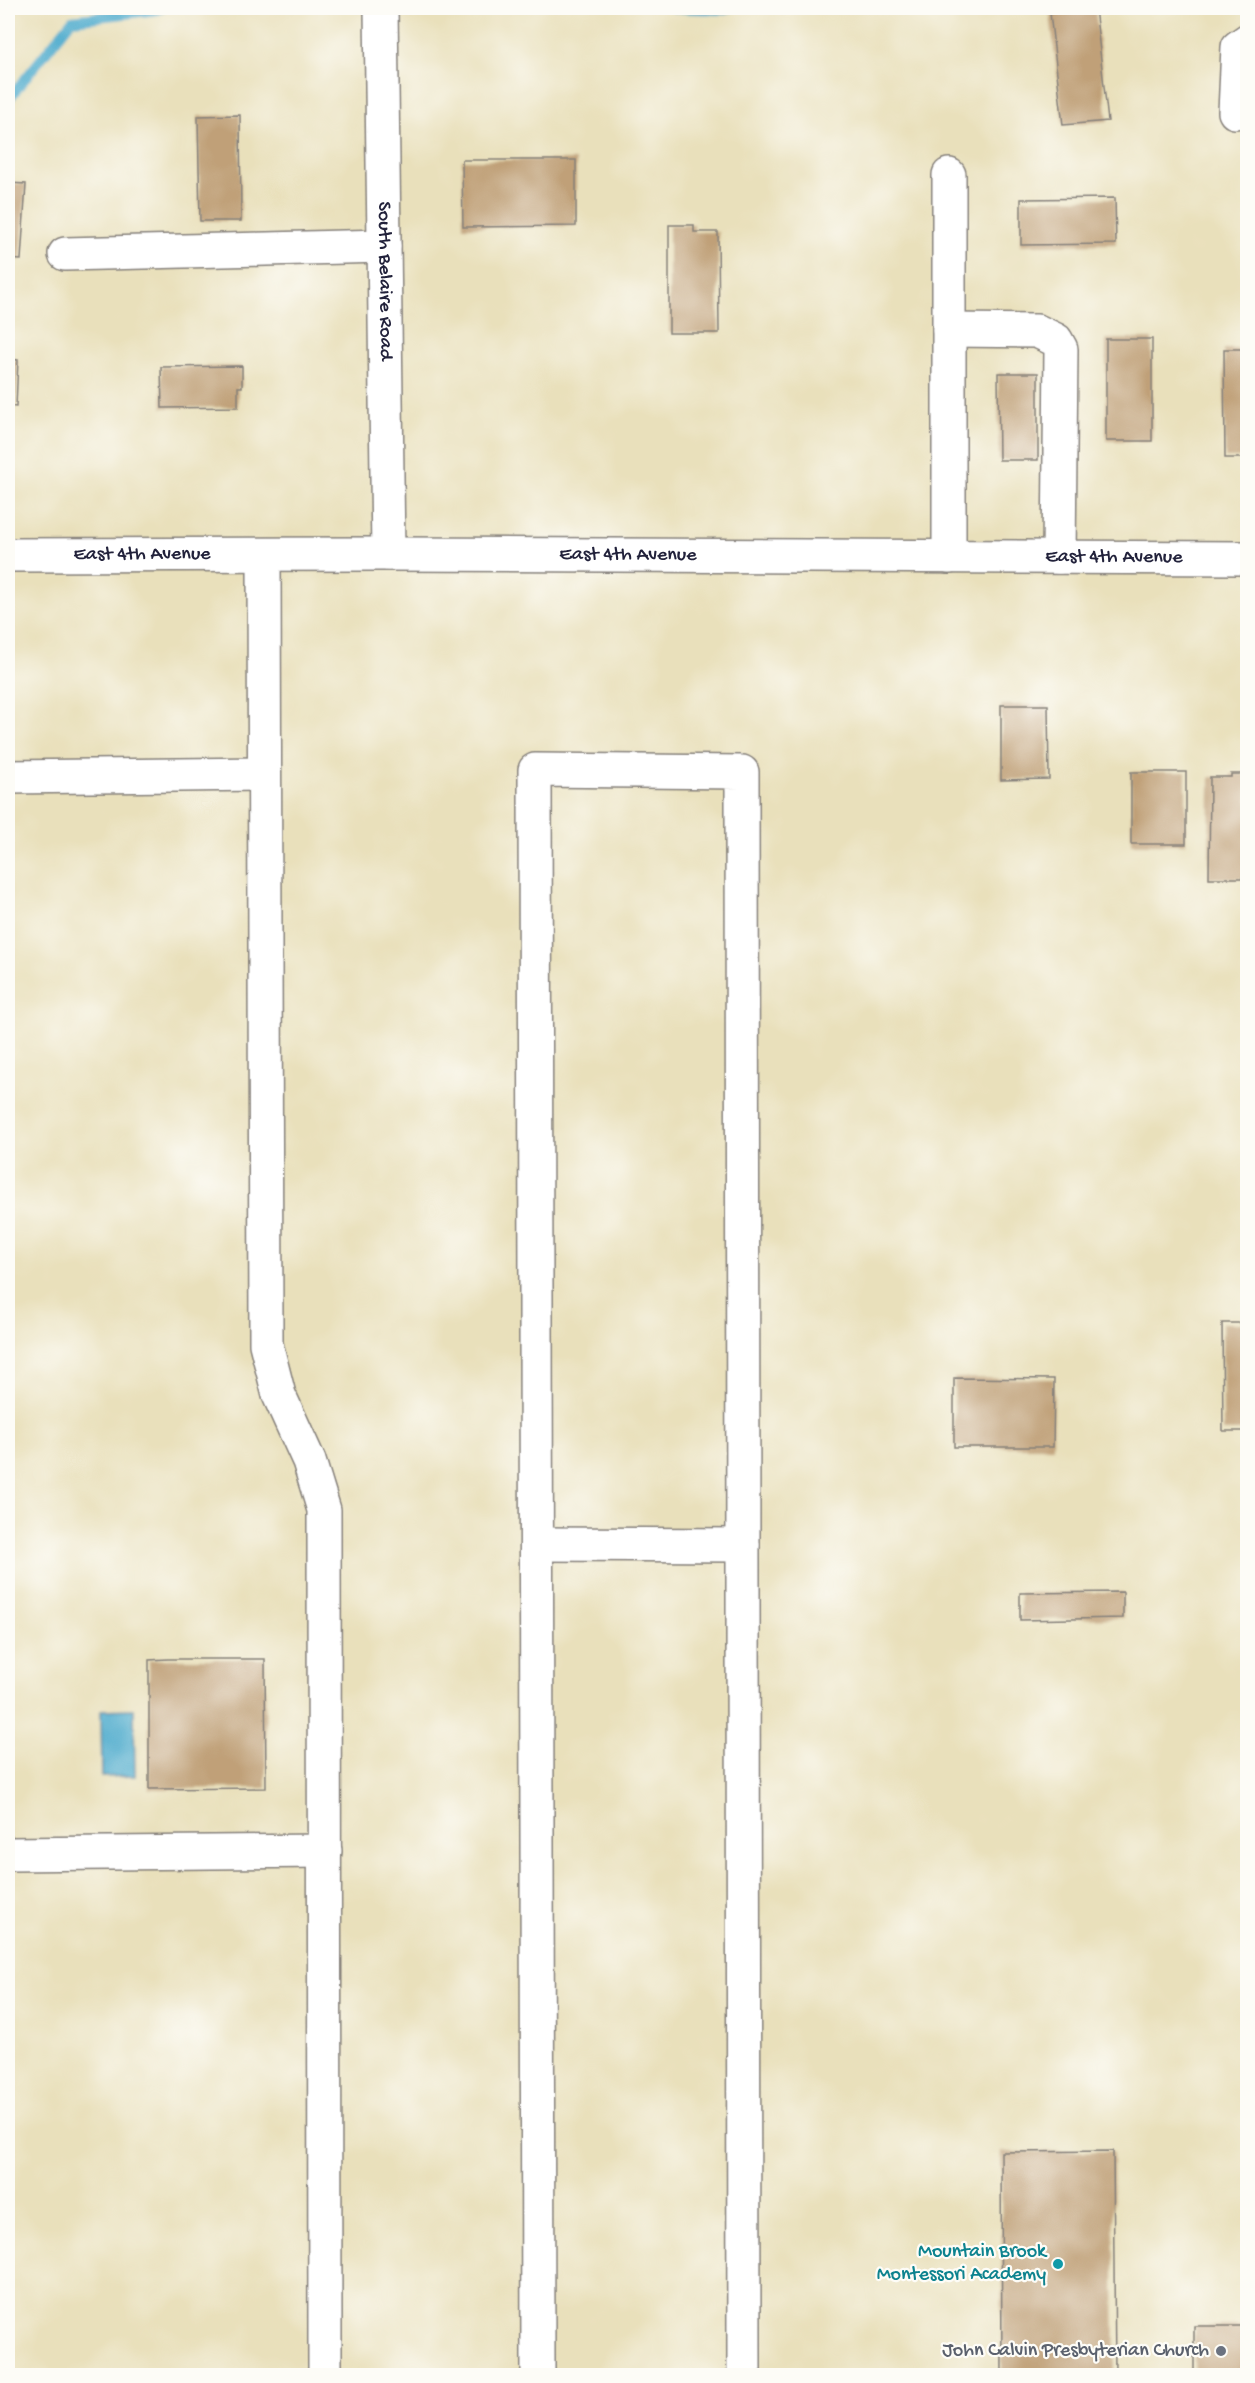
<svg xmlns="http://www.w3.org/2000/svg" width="1255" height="2383" font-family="'Gochi Hand',sans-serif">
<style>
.water{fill:#4faccd;stroke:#386784;stroke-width:1.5}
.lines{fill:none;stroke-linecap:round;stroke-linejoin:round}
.stream{stroke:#4faccd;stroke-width:10}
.building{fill:#c0a078}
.minor-casing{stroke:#86817b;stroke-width:36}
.minor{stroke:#fff;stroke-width:33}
.culture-dot{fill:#0f9aa8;stroke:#fdfcf7;stroke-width:2}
.worship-dot{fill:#6b7280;stroke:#fdfcf7;stroke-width:2}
.labels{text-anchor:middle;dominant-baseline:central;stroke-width:4.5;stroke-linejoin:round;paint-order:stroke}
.street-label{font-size:20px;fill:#22223b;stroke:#fdfcf7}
.culture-label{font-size:20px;fill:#0d838f;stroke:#fdfcf7;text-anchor:end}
.worship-label{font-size:20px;fill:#5b616d;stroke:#fdfcf7;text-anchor:end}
</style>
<rect width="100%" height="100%" fill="#fdfcf7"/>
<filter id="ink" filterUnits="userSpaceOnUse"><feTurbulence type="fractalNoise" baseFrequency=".0167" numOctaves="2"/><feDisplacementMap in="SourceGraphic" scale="12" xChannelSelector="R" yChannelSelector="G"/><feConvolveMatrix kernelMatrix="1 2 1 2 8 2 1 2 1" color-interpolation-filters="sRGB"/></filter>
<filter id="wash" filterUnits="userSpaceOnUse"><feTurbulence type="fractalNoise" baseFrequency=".008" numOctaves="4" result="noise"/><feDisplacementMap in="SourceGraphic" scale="24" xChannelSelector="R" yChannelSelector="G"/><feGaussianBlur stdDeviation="1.35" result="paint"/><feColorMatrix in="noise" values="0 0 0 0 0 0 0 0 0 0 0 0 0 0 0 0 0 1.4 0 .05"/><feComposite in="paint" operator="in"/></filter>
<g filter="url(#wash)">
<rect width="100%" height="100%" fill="#e9e0bb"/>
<path class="water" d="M134,1709L135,1776L102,1777L101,1710Z"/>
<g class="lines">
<g class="stream">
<path d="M676,8L725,10L729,8"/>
<path d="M8,100L72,20L157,10L161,8"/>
</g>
</g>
<g id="blocks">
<g class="building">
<path d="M1095,8L1108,121L1063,125L1050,13Z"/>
<path d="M240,115L241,221H200L198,116Z"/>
<path d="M462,160H576V226L463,227Z"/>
<path d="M8,183L26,184L21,260L8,259Z"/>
<path d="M1115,198L1116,244L1021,245V199Z"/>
<path d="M669,225H694V232H718L719,333H669Z"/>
<rect x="1106" y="339" width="46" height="102"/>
<path d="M1224,349H1248V458H1225Z"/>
<path d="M8,359L18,360L16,407L8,406Z"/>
<path d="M242,366V387H238V407L162,408L161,367Z"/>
<path d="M998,373H1038V460H999Z"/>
<path d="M1001,705H1048L1049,779L1001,780Z"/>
<rect x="1131" y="772" width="55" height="72"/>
<path d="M1231,774H1248V878H1209L1210,777H1231Z"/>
<path d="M1222,1323H1248V1431H1223Z"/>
<path d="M954,1378L1054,1379L1053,1447H954Z"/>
<path d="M1123,1592V1618L1020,1620V1593Z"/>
<path d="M168,1659H265L266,1788L149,1789V1660Z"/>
<path d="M1113,2151L1115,2376H1002L1001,2152Z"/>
<rect x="1194" y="2326" width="54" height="50"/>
</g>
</g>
</g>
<g filter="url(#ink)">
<use href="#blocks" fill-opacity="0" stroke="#86817b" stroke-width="1.5"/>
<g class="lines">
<g class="minor-casing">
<g id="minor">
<path id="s1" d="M381,8L388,554"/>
<path d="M1235,112L1238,47L1248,40"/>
<path d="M949,175V557"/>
<path d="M65,254L384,246"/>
<path d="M949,330L1037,331L1056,340L1061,349L1059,557"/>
<path id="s2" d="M8,555L388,554L1248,558"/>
<path d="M264,555L266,1344L279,1395L309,1461L324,1510L325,2376"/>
<path d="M8,777L264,774"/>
<path d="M537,1544L743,1545"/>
<path d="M8,1854L325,1851"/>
<path d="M538,2376L535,770L742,772L744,2376"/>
</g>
</g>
<use href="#minor" class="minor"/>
</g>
</g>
<circle class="culture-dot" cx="1058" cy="2264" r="6"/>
<circle class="worship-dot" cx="1221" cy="2351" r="6"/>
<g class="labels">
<g class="street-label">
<text stroke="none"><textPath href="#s1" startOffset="273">South Belaire Road</textPath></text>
<text stroke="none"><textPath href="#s2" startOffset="134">East 4th Avenue</textPath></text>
<text stroke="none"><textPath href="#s2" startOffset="620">East 4th Avenue</textPath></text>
<text stroke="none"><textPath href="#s2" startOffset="1106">East 4th Avenue</textPath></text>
</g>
<g class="culture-label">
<text x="1046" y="2252">Mountain Brook<tspan x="1046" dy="23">Montessori Academy</tspan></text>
</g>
<g class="worship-label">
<text x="1209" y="2351">John Calvin Presbyterian Church</text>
</g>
</g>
<rect width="1255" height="2383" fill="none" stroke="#fdfcf7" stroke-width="30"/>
</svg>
